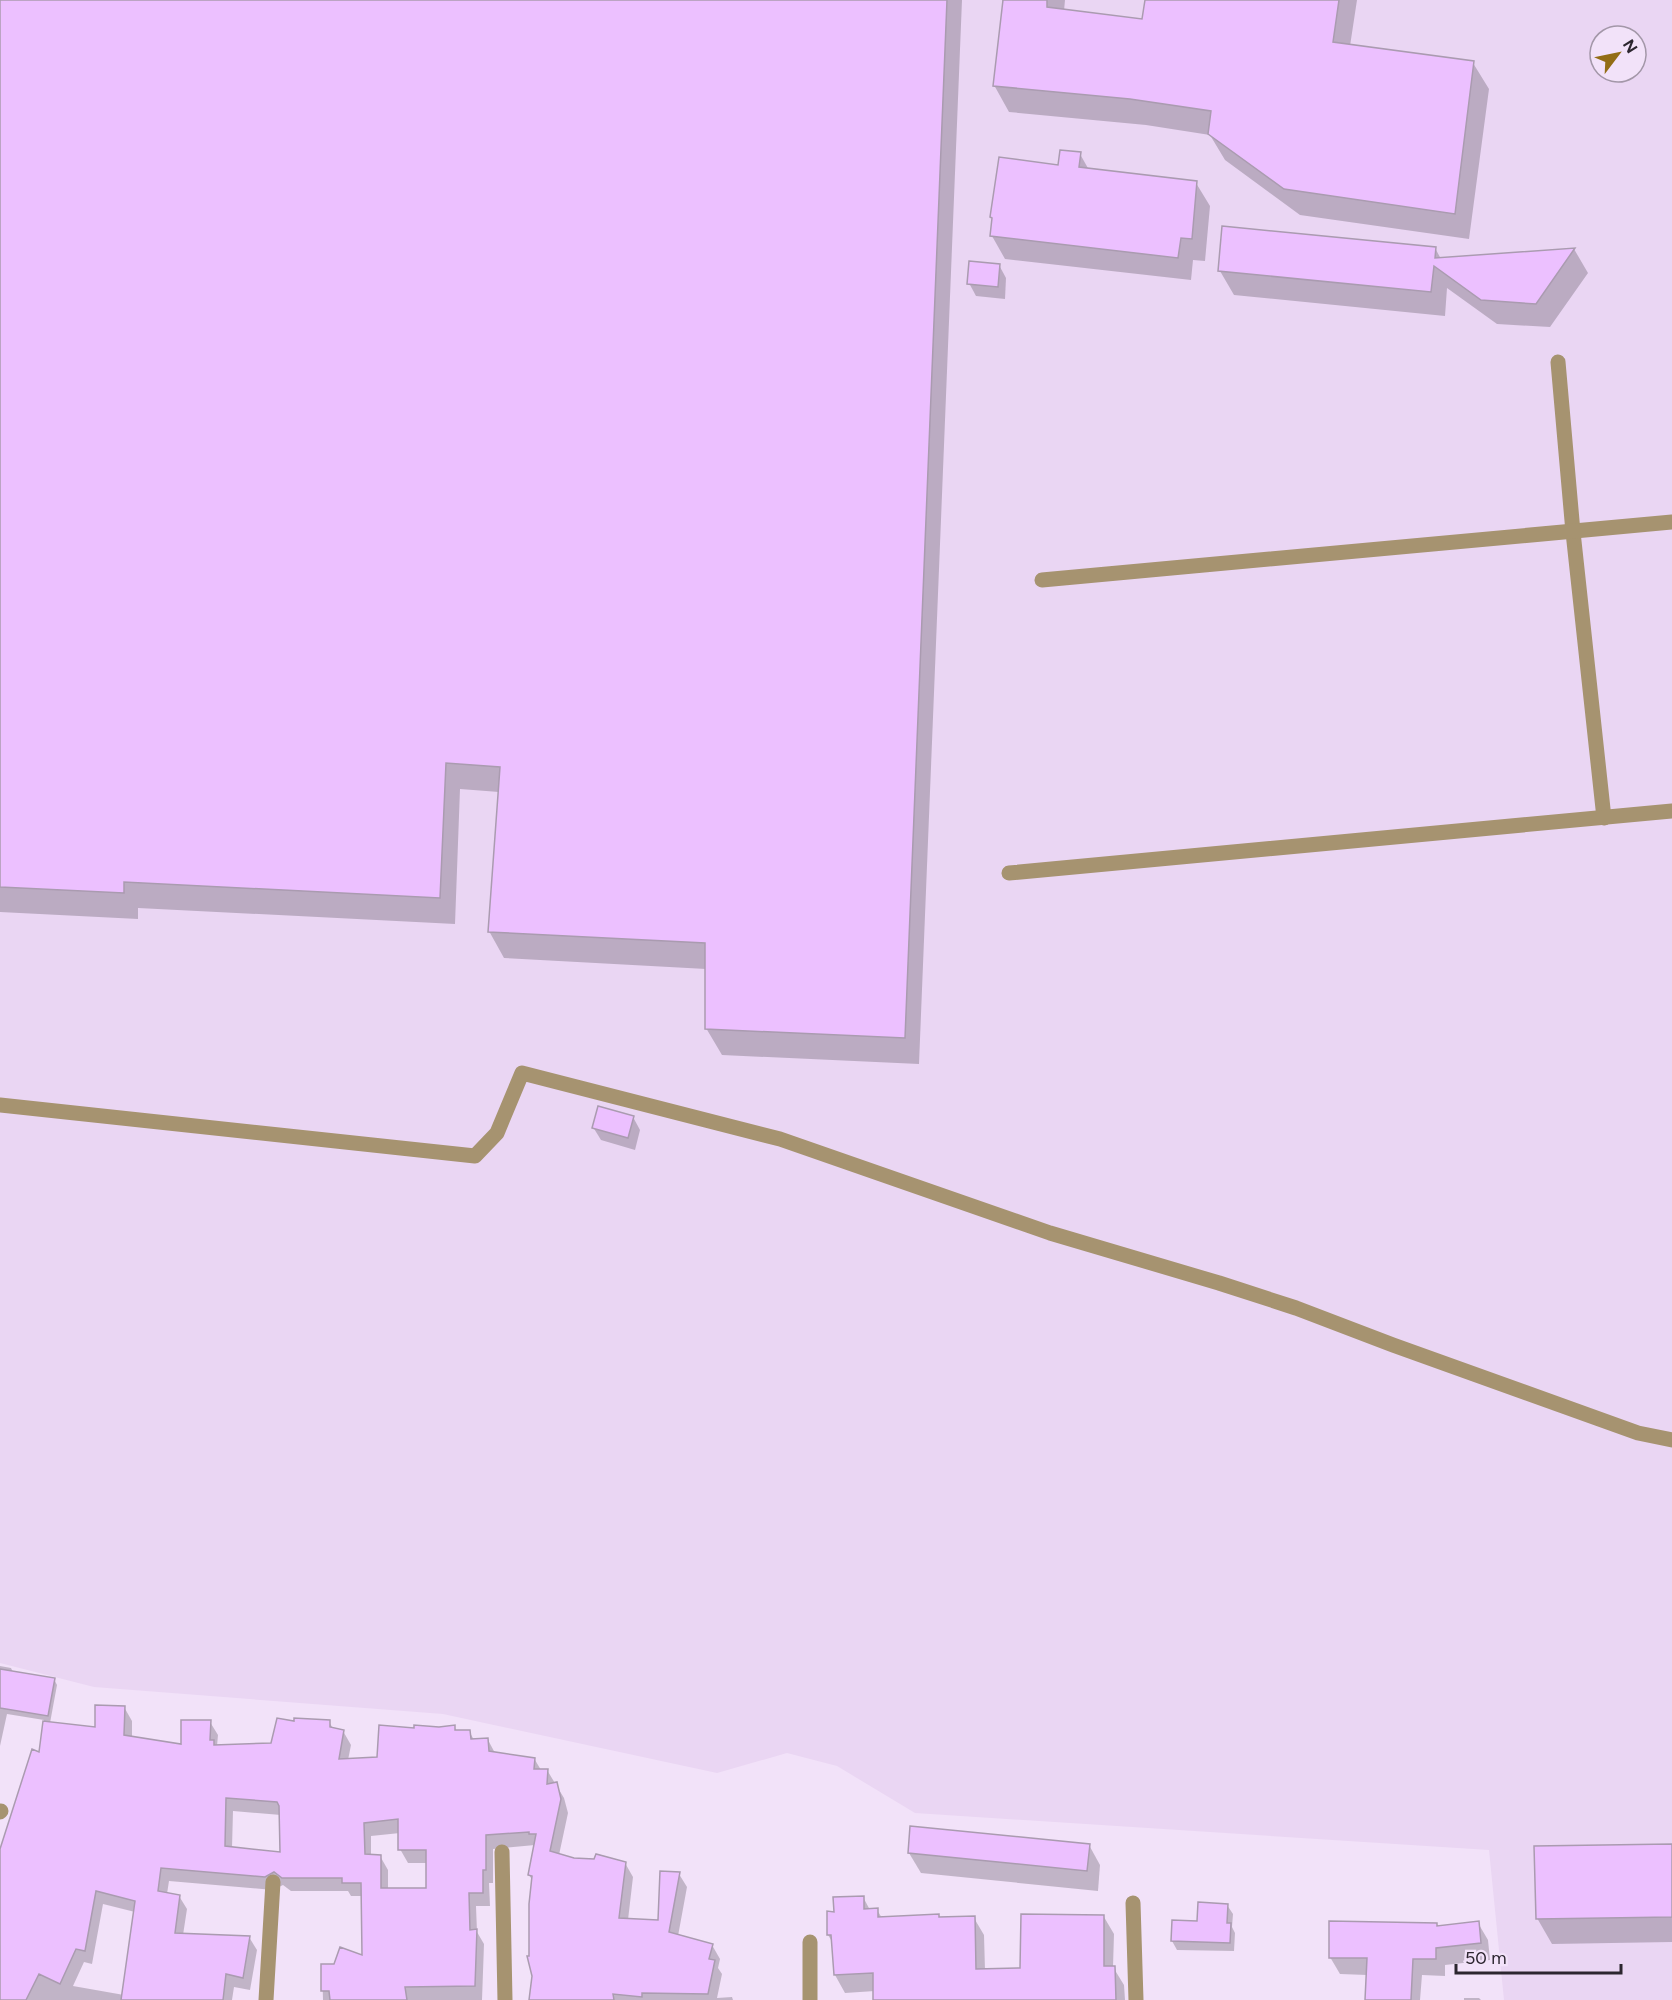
<svg xmlns="http://www.w3.org/2000/svg" width="1672" height="2000" font-family="Figtree,sans-serif">
<style>
.built{fill:#ead6f3;fill-rule:evenodd}
.shadow{fill:#0003;fill-rule:evenodd}
.building{fill:#ecc0ff;stroke:#aa9bb0;stroke-width:1.5;fill-rule:evenodd}
.lines{fill:none;stroke-linecap:round;stroke-linejoin:round}
.minor{stroke:#a69370;stroke-width:15}
</style>
<rect width="100%" height="100%" fill="#f2e2f9"/>
<path class="built" d="M0,0H1672V2000H1504L1489,1850L915,1813L837,1766L787,1753L717,1773L443,1714L94,1687L0,1663ZM1600,36H1636V72H1600Z"/>
<g class="shadow">
<path d="M0,0H962L919,1064L722,1055L706,1028V969L504,958L489,931L499,792L460,789L455,924L138,908V919L0,912Z"/>
<path d="M1002,0H1065L1064,11L1143,21L1146,0H1357L1350,46L1473,63L1489,89L1469,239L1300,215L1225,160L1210,135L1146,125L1009,112L994,85L1004,3Z"/>
<path d="M1080,154L1089,170L1196,183L1210,206L1205,261L1193,260L1191,280L1005,259L992,236L1060,167Z"/>
<path d="M1435,248L1441,259L1574,249L1588,273L1550,327L1497,324L1447,288L1445,316L1234,295L1220,271Z"/>
<path d="M999,265L1006,278L1005,299L976,296L969,283Z"/>
<path d="M633,1117L640,1130L635,1150L601,1140L593,1127Z"/>
<path d="M0,1666L11,1668L13,1672L54,1679L57,1685L50,1723L96,1729L124,1707L132,1721V1738L182,1746L210,1722L218,1735L217,1746L272,1745L295,1723L329,1722L334,1730L343,1731L351,1745L348,1760L378,1758L415,1730L454,1726L457,1732L469,1731L474,1740H488L495,1753L535,1760L541,1770H547L564,1798L568,1813L559,1855L573,1859L625,1863L633,1877L628,1920L659,1921L679,1874L687,1887L678,1936L712,1945L720,1959L718,1968L722,1974L717,1998L732,1997L733,2000H531L534,1976L533,1881L529,1875L535,1845L493,1849V1883H489L490,1906H476L477,1932L484,1944L482,2000H323L322,1966L335,1965L364,1957L363,1896H351L348,1891H291L283,1885L273,1890L169,1881L167,1894L179,1896L187,1909L183,1935L249,1937L257,1950L250,1990L234,1987L232,2000H0V1854L41,1754L44,1720L7,1714L0,1746ZM233,1811L281,1815L282,1854L232,1848ZM400,1833V1849L408,1863H428V1889L388,1890V1870L380,1856H371V1836ZM103,1904L135,1912L124,1995L73,1986L84,1962L92,1964Z"/>
<path d="M1089,1845L1100,1865L1098,1891L921,1873L909,1853Z"/>
<path d="M1672,1845V1962V1942L1552,1944L1537,1918Z"/>
<path d="M863,1897L870,1910H877L882,1918L938,1915L940,1918H974L984,1935L985,1970H1022L1104,1917L1114,1934L1113,1967L1124,1985L1125,2000H875V1991L845,1993L835,1975L833,1943L828,1935L836,1913Z"/>
<path d="M1227,1905L1233,1914L1232,1927L1235,1933L1234,1951L1177,1950L1172,1941Z"/>
<path d="M1478,1923L1488,1940L1490,1960L1445,1965V1976L1422,1975L1420,2000H1366L1367,1975L1340,1974L1330,1957L1438,1928Z"/>
<path d="M1464,1998H1479L1481,2000H1464Z"/>
</g>
<g class="building">
<path d="M0,0H947L905,1038L705,1029V943L488,932L500,767L446,763L440,898L124,882V893L0,887Z"/>
<path d="M1003,0H1047V7L1142,19L1145,0H1339L1333,42L1474,61L1455,214L1284,189L1208,134L1211,111L1130,99L993,86Z"/>
<path d="M1060,150L1081,152L1079,167L1197,181L1192,239L1181,238L1178,258L990,236L992,218L990,217L999,157L1058,165Z"/>
<path d="M1222,226L1436,247L1435,258L1575,248L1536,304L1481,300L1434,266L1431,292L1218,271Z"/>
<path d="M969,261L1000,264L998,287L967,284Z"/>
<path d="M598,1106L634,1116L628,1138L592,1128Z"/>
<path d="M0,1669L55,1678L48,1716L0,1708Z"/>
<path d="M95,1705L125,1706L124,1735L181,1744V1720H211L210,1740H214V1745L271,1743L277,1718L294,1721V1718L330,1720V1727L344,1730L339,1759L377,1757L379,1725L414,1728V1725L439,1727L455,1725V1730H470L471,1739L488,1738L489,1751L535,1758L534,1769H548L547,1784L557,1782L561,1799L550,1851L574,1858L594,1859L596,1854L626,1862L619,1918L658,1920L660,1871L680,1872L669,1932L713,1944L709,1959L715,1960L708,1994L642,1993V1997L613,1994L614,2000H529L532,1976L527,1956H529V1904L532,1876L528,1875L536,1834H529V1832L486,1835V1870H483V1893H469L470,1930L477,1929L475,1986L405,1987L407,2000H330L329,1991H321V1964H334L340,1947L362,1955L361,1883H342V1878H282L274,1872L265,1877L161,1868L158,1891L180,1895L175,1933L250,1936L243,1978L226,1974L223,2000H121L135,1901L96,1891L85,1951L76,1949L60,1984L39,1974L26,2000H0V1849L32,1749L39,1752L43,1721L95,1727ZM226,1798L277,1802L279,1806L280,1852L225,1846ZM398,1819V1850H426V1888H381V1855L365,1854L364,1823Z"/>
<path d="M910,1826L1090,1844L1087,1871L908,1853Z"/>
<path d="M1672,1844V1917L1536,1919L1534,1846Z"/>
<path d="M864,1896V1909L878,1908V1917L939,1914V1917L975,1916L976,1969L1020,1968L1021,1914L1104,1915V1966H1115L1116,2000H873V1973L834,1975L831,1935H827V1911L834,1912L833,1897Z"/>
<path d="M1198,1902L1228,1904L1227,1923H1231L1230,1943L1171,1941L1172,1920L1197,1921Z"/>
<path d="M1329,1921L1437,1923V1926L1479,1921L1481,1943L1436,1948V1959H1413L1411,2000H1365L1367,1958H1329Z"/>
</g>
<g class="lines">
<g class="minor">
<path d="M1558,362L1573,532L1604,818"/>
<path d="M1042,580L1672,522"/>
<path d="M1009,873L1672,811"/>
<path d="M0,1105L475,1156L497,1133L522,1073L780,1139L1050,1233L1219,1283L1296,1308L1393,1345L1638,1433L1672,1440"/>
<path d="M0,1812L1,1811"/>
<path d="M502,1852L505,2000"/>
<path d="M1133,1903L1136,2000"/>
<path d="M810,1942V2000"/>
<path d="M266,2000L273,1882"/>
</g>
</g>
<g transform="translate(1618 54) rotate(58)"><circle r="28" fill="#f2e2f9" stroke="#a397a8" stroke-width="1.5"/>
<path d="M0-4.5L10 22L0 15L-10 22Z" fill="#936d15"/>
<text y="-9" font-size="16" font-weight="bold" text-anchor="middle" fill="#2c262f">N</text>
</g>
<path d="M1456 1964v9h165v-9" fill="none" stroke="#2c262f" stroke-width="3"/>
<text x="1465" y="1964" font-size="18" fill="#2c262f" stroke="#f2e2f9" stroke-width="4.5" paint-order="stroke">50 m</text>
</svg>
